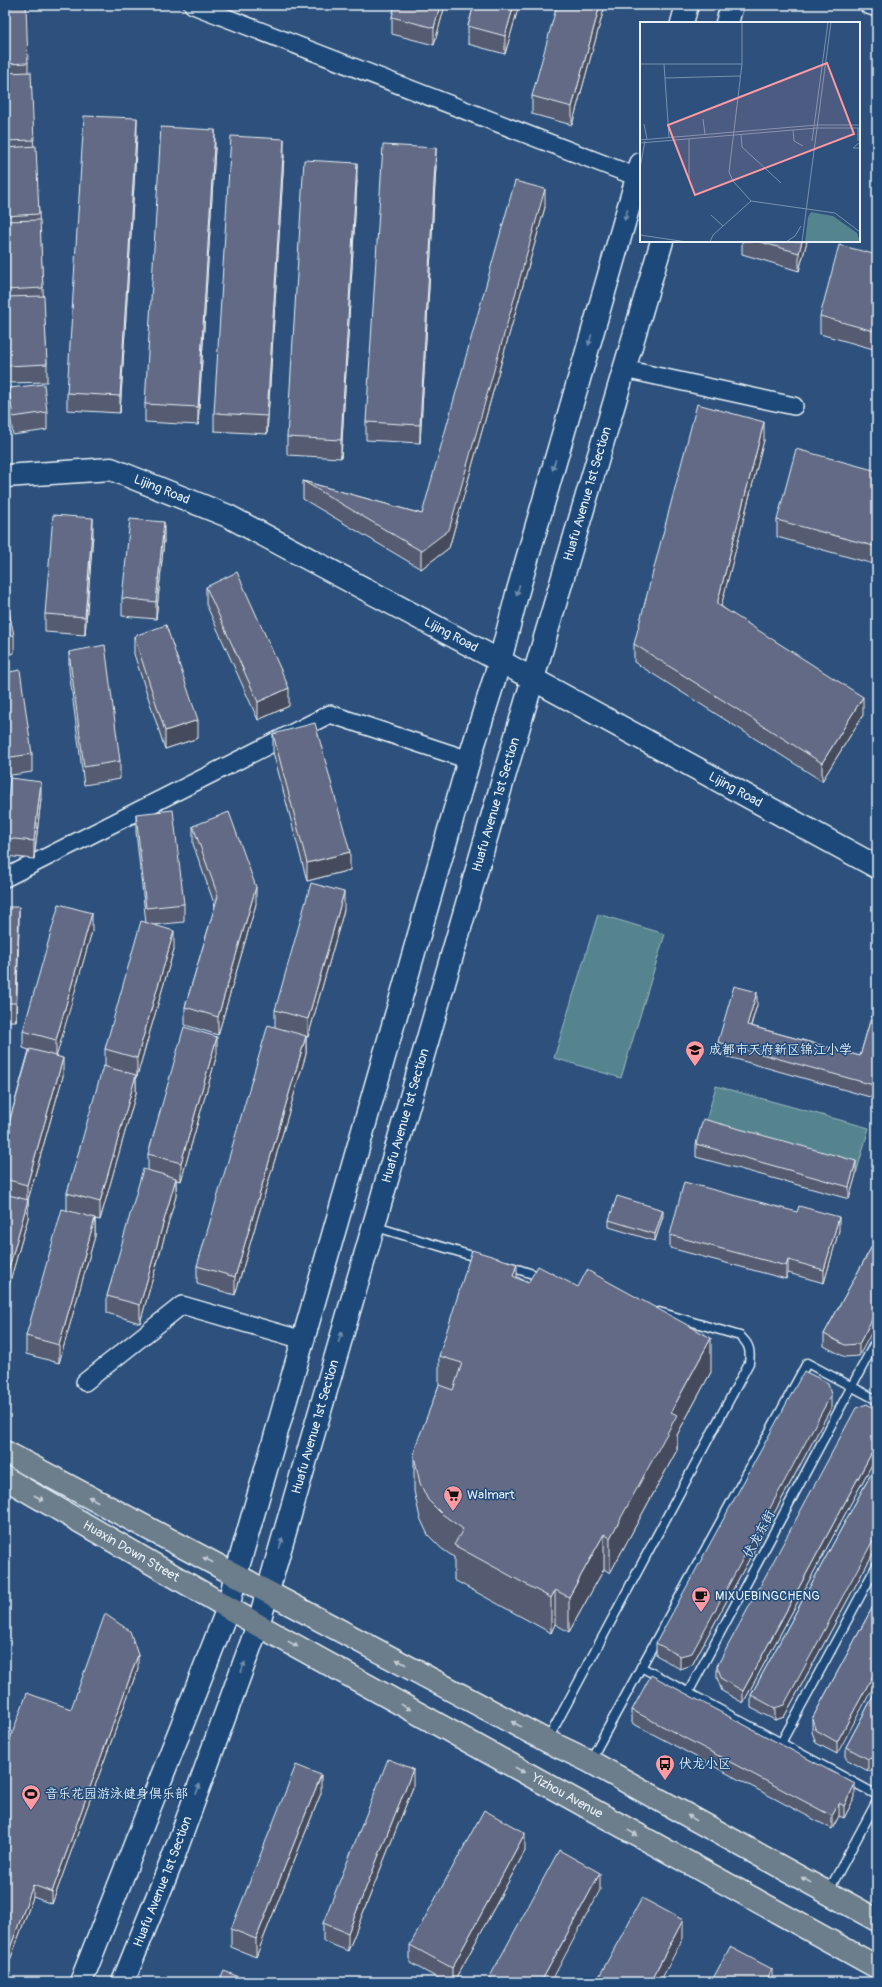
<svg xmlns="http://www.w3.org/2000/svg" width="882" height="1987" font-family="Pangolin,'LXGW WenKai TC',sans-serif">
<style>
.green{fill:#54848e;stroke:#9ebac3}
.lines{fill:none;stroke-linecap:round;stroke-linejoin:round}
.lane-casing{stroke:#e8f1f8;stroke-width:11}
.street-casing{stroke:#e8f1f8;stroke-width:20}
.secondary-casing{stroke:#e8f1f8;stroke-width:25}
.primary-casing{stroke:#e8f1f8;stroke-width:25}
.lane{stroke:#1f4a7a;stroke-width:8}
.street{stroke:#1f4a7a;stroke-width:17}
.secondary{stroke:#1f4a7a;stroke-width:22}
.primary{stroke:#6c7d8b;stroke-width:22}
.wall{fill:#555c72;stroke:#e8f1f8}
.shaded-wall{fill:#454b5d;stroke:#e8f1f8}
.building{fill:#636b85;stroke:#e8f1f8}
.oneway{fill:#6f8dac}
.oneway2{fill:#c3ced7}
.labels{text-anchor:middle;dominant-baseline:central;stroke-width:3;stroke-linejoin:round;paint-order:stroke}
.street-label{font-size:13px;fill:#e8f1f8;stroke:#1f4a7a}
.poi-label{font-size:13px;fill:#e8f1f8;stroke:#1f4a7a;text-anchor:start}
.inset-road{fill:none;stroke:#7891ae;stroke-width:1}
.view{fill:#ff9aa2;fill-opacity:0.15;stroke:#ff9aa2;stroke-width:2}
.inset-edge{fill:none;stroke:#e8f1f8;stroke-width:2}
</style>
<rect width="100%" height="100%" fill="#2d517c"/>
<filter id="ink" filterUnits="userSpaceOnUse"><feTurbulence type="fractalNoise" baseFrequency=".025" numOctaves="2"/><feDisplacementMap in="SourceGraphic" scale="8" xChannelSelector="R" yChannelSelector="G"/><feConvolveMatrix kernelMatrix="1 2 1 2 8 2 1 2 1" color-interpolation-filters="sRGB"/></filter>
<g filter="url(#ink)">
<g class="green">
<path d="M598,914L665,934L621,1078L554,1058Z"/>
<path d="M716,1086L869,1128L856,1174L703,1132Z"/>
</g>
<g class="lines">
<g class="lane-casing">
<g id="lane">
<path d="M373,1226L479,1258"/>
<path d="M508,1266L542,1277"/>
<path d="M641,1667L877,1795"/>
<path d="M688,1693L877,1339"/>
<path d="M547,1741L749,1363C751,1350 749,1344 740,1336L659,1312"/>
<path d="M781,1743L877,1565"/>
<path d="M590,1761L807,1363L877,1400"/>
<path d="M828,1892L877,1801"/>
</g>
</g>
<g class="street-casing">
<g id="street">
<path d="M193,5L637,177"/>
<path d="M868,5L877,8"/>
<path d="M624,369L794,406"/>
<path d="M5,878L330,714L469,760"/>
<path d="M85,1382L182,1305L303,1340"/>
</g>
</g>
<g class="secondary-casing">
<g id="secondary">
<path d="M682,23L687,5"/>
<path d="M727,23L732,5"/>
<path id="s1" d="M5,476L111,469L228,516L500,661L877,867"/>
<path d="M81,1982L228,1608L236,1574L469,760L500,661L517,594L641,164"/>
<path id="s2" d="M123,1982L173,1858L258,1625L493,814L662,241"/>
</g>
</g>
<g class="primary-casing">
<g id="primary">
<path d="M5,1452L547,1741L589,1761L877,1920"/>
<path id="s3" d="M5,1478L258,1625L877,1967"/>
</g>
</g>
<use href="#lane" class="lane"/>
<use href="#street" class="street"/>
<use href="#secondary" class="secondary"/>
<use href="#primary" class="primary"/>
</g>
<g class="wall">
<path d="M5,5L28,63V72L39,214L47,364V382L8,383L5,324Z"/>
<path d="M395,5H445L434,45L392,34V17Z"/>
<path d="M474,5H519L505,54L468,44V26Z"/>
<path d="M605,5L572,125L532,114V96Z"/>
<path d="M877,64V85H876V67Z"/>
<path d="M137,136L120,413L67,410V393Z"/>
<path d="M215,148L198,425L145,422V404Z"/>
<path d="M284,156L267,434L214,431V413Z"/>
<path d="M436,166L420,443L366,440V422Z"/>
<path d="M357,181L341,458L287,455V437Z"/>
<path d="M545,207L449,548L421,569L303,499V481L422,514Z"/>
<path d="M742,241H807L799,271L742,254Z"/>
<path d="M877,255V350L820,334V316Z"/>
<path d="M9,388L47,412V430L13,435L9,406Z"/>
<path d="M764,440L721,606L863,715L822,781L634,662V644Z"/>
<path d="M877,471V565L777,537V520Z"/>
<path d="M93,535L85,635L45,632V614Z"/>
<path d="M164,540L156,619L122,616V598Z"/>
<path d="M206,587L289,706L258,720L206,604Z"/>
<path d="M134,636L198,738L165,749L134,654Z"/>
<path d="M69,652L120,761V779L84,785L69,670Z"/>
<path d="M5,673L32,754V772L5,776Z"/>
<path d="M273,734L350,870L307,881L273,752Z"/>
<path d="M41,799L34,859L5,856V829Z"/>
<path d="M136,814L184,904V922L153,925L174,949L137,1076L136,1075V1093L100,1220L95,1219V1236L59,1363L26,1354V1336L67,1210V1193L105,1066V1049L146,923L136,832Z"/>
<path d="M193,826L256,904L218,1035L185,1025V1007L215,906L193,844Z"/>
<path d="M5,907L19,925L16,1021H5Z"/>
<path d="M344,910L308,1037H306V1054L235,1295L197,1284V1266L275,1027V1010Z"/>
<path d="M92,931L56,1056L63,1076L28,1200V1218L5,1299V1137L29,1050L23,1048V1031Z"/>
<path d="M877,997V1099L718,1054V1042L757,1005L751,1026L860,1056Z"/>
<path d="M217,1054L181,1181L176,1180V1196L140,1323L107,1313V1296L148,1170V1154Z"/>
<path d="M696,1144L856,1174L849,1199L696,1157Z"/>
<path d="M663,1216L655,1241L609,1227V1220Z"/>
<path d="M839,1230L824,1283L788,1273L786,1279L670,1248V1235Z"/>
<path d="M877,1237L859,1356L845,1357L824,1346V1334Z"/>
<path d="M517,1277L711,1372L677,1435V1450L610,1573L604,1569L569,1632L555,1624L551,1633L454,1580V1557L442,1549L428,1535L420,1518L414,1491V1456L439,1385V1356Z"/>
<path d="M831,1408L692,1665L680,1669L656,1655V1643Z"/>
<path d="M877,1410V1455L743,1703L722,1691L717,1678V1666Z"/>
<path d="M877,1463V1546L784,1717L775,1720L751,1708V1695Z"/>
<path d="M877,1599L837,1754L816,1743L812,1732V1719Z"/>
<path d="M138,1668L52,1904L33,1897L5,1974V1753L71,1709Z"/>
<path d="M877,1689L868,1771L846,1759V1747Z"/>
<path d="M632,1710L855,1797L844,1818L839,1816L832,1829L632,1723Z"/>
<path d="M413,1787L348,1951L323,1941V1923Z"/>
<path d="M321,1793L256,1957L231,1947V1929Z"/>
<path d="M525,1851L454,1982H445L410,1963V1945Z"/>
</g>
<g class="shaded-wall">
<path d="M440,5H445L434,45V28Z"/>
<path d="M514,5H519L505,54V36Z"/>
<path d="M600,5H605L572,125V107Z"/>
<path d="M137,118V136L120,413V396Z"/>
<path d="M215,130V148L198,425V407Z"/>
<path d="M284,139V156L267,434V416Z"/>
<path d="M436,148V166L420,443V425Z"/>
<path d="M357,163V181L341,458V440Z"/>
<path d="M545,189V207L449,548L421,569V551Z"/>
<path d="M802,241H807L799,271V253Z"/>
<path d="M764,422V440L717,622V604Z"/>
<path d="M93,518V535L85,635V617Z"/>
<path d="M164,522V540L156,619V602Z"/>
<path d="M14,635V653L5,655V637Z"/>
<path d="M289,688V706L258,720V702Z"/>
<path d="M863,697V715L822,781V763Z"/>
<path d="M198,720V738L165,749V731Z"/>
<path d="M41,782V799L34,859V841Z"/>
<path d="M350,852V870L307,881V863Z"/>
<path d="M256,887V904L218,1035V1017Z"/>
<path d="M344,892V910L308,1037V1019Z"/>
<path d="M19,907V925L16,1021V1003Z"/>
<path d="M92,913V931L56,1058V1040Z"/>
<path d="M174,931V949L137,1076V1058Z"/>
<path d="M757,992V1005L747,1037V1025Z"/>
<path d="M7,1028V1046L5,1054V1036Z"/>
<path d="M306,1036V1054L235,1295V1277Z"/>
<path d="M217,1037V1054L181,1181V1163Z"/>
<path d="M63,1058V1076L27,1203V1185Z"/>
<path d="M136,1075V1093L100,1220V1202Z"/>
<path d="M856,1161V1174L849,1199V1187Z"/>
<path d="M176,1178V1196L140,1323V1305Z"/>
<path d="M28,1200V1218L5,1299V1282Z"/>
<path d="M663,1210V1216L655,1241V1234Z"/>
<path d="M839,1217V1230L824,1283V1270Z"/>
<path d="M95,1218V1236L59,1363V1345Z"/>
<path d="M788,1260V1273L786,1279V1266Z"/>
<path d="M517,1264V1299L513,1276Z"/>
<path d="M877,1310V1322L859,1356V1344Z"/>
<path d="M711,1338V1372L677,1435V1450L610,1573V1538L671,1412Z"/>
<path d="M831,1395V1408L692,1665L680,1669V1656Z"/>
<path d="M877,1443V1455L743,1703V1691Z"/>
<path d="M877,1533V1546L784,1717L775,1720V1708Z"/>
<path d="M604,1534V1569L569,1632V1597Z"/>
<path d="M555,1590V1624L551,1633V1598Z"/>
<path d="M138,1655V1668L52,1904V1892Z"/>
<path d="M877,1668V1680L837,1754V1742Z"/>
<path d="M877,1756V1769L868,1771V1759Z"/>
<path d="M413,1769V1787L348,1951V1933Z"/>
<path d="M321,1775V1793L256,1957V1939Z"/>
<path d="M855,1784V1797L844,1818V1806Z"/>
<path d="M839,1803V1816L832,1829V1816Z"/>
<path d="M525,1833V1851L454,1982H452V1968Z"/>
<path d="M600,1873V1890L551,1982H541Z"/>
<path d="M33,1885V1897L5,1974V1962Z"/>
<path d="M683,1920V1938L660,1982H650Z"/>
<path d="M772,1969V1982H765Z"/>
</g>
<g class="building">
<path d="M5,5H26L28,63L5,64Z"/>
<path d="M395,5H440L434,28L392,17Z"/>
<path d="M474,5H514L505,36L468,26Z"/>
<path d="M557,5H600L572,107L532,96Z"/>
<path d="M31,72L34,140L5,141V73Z"/>
<path d="M84,116L137,118L120,396L67,393Z"/>
<path d="M161,127L215,130L198,407L145,404Z"/>
<path d="M231,136L284,139L267,416L214,413Z"/>
<path d="M383,145L436,148L420,425L366,422Z"/>
<path d="M36,146L39,214L5,216V148Z"/>
<path d="M304,160L357,163L341,440L287,437Z"/>
<path d="M515,181L545,189L449,530L421,551L303,481L422,514Z"/>
<path d="M40,220L43,288L5,290V221Z"/>
<path d="M757,241H802L799,253Z"/>
<path d="M839,245L877,255V332L820,316Z"/>
<path d="M44,296L47,364L8,366L5,297Z"/>
<path d="M44,384L47,412L13,417L9,388Z"/>
<path d="M697,404L764,422L717,604L863,697L822,763L634,644Z"/>
<path d="M796,449L877,471V547L777,520Z"/>
<path d="M53,515L93,518L85,617L45,614Z"/>
<path d="M130,519L164,522L156,602L122,598Z"/>
<path d="M237,572L289,688L258,702L206,587Z"/>
<path d="M5,593L14,635L5,637Z"/>
<path d="M166,625L198,720L165,731L134,636Z"/>
<path d="M105,645L120,761L84,767L69,652Z"/>
<path d="M20,670L32,754L5,758V673Z"/>
<path d="M315,723L350,852L307,863L273,734Z"/>
<path d="M10,778L41,782L34,841L5,838V829Z"/>
<path d="M173,810L184,904L146,908L136,814Z"/>
<path d="M229,812L256,887L218,1017L185,1007L218,896L193,826Z"/>
<path d="M311,883L344,892L308,1019L275,1010Z"/>
<path d="M59,904L92,913L56,1040L23,1031Z"/>
<path d="M5,907H19L16,1003H5Z"/>
<path d="M141,921L174,931L137,1058L105,1049Z"/>
<path d="M734,986L757,992L747,1025L860,1056L877,997V1086L718,1042Z"/>
<path d="M268,1025L306,1036L235,1277L197,1266Z"/>
<path d="M184,1027L217,1037L181,1163L148,1154Z"/>
<path d="M5,1028H7L5,1036Z"/>
<path d="M30,1049L63,1058L27,1185L5,1179V1137Z"/>
<path d="M103,1066L136,1075L100,1202L67,1193Z"/>
<path d="M703,1119L856,1161L849,1187L696,1144Z"/>
<path d="M143,1169L176,1178L140,1305L107,1296Z"/>
<path d="M684,1182L797,1212L799,1206L839,1217L824,1270L788,1260L786,1266L670,1235Z"/>
<path d="M5,1194L28,1200L5,1282Z"/>
<path d="M617,1196L663,1210L655,1234L609,1220Z"/>
<path d="M62,1209L95,1218L59,1345L26,1336Z"/>
<path d="M877,1237V1310L859,1344L845,1345L824,1334Z"/>
<path d="M472,1250L517,1264L513,1276L528,1283L538,1266L578,1287L587,1270L711,1338L671,1412L677,1415L610,1538L604,1534L569,1597L555,1590L551,1598L454,1545L463,1529L442,1514L428,1500L420,1483L414,1456L416,1445L439,1385L453,1390L462,1363L439,1356Z"/>
<path d="M804,1371L828,1383L831,1395L692,1653L680,1656L656,1643Z"/>
<path d="M867,1404L877,1410V1443L743,1691L722,1679L717,1666L856,1408Z"/>
<path d="M877,1463V1533L784,1705L775,1708L751,1695Z"/>
<path d="M877,1599V1668L837,1742L816,1730L812,1719Z"/>
<path d="M105,1614L130,1631L138,1655L52,1892L33,1885L5,1962V1753L27,1693L71,1709Z"/>
<path d="M651,1675L855,1784L844,1806L839,1803L832,1816L632,1710Z"/>
<path d="M877,1689V1756L868,1759L846,1747Z"/>
<path d="M388,1759L413,1769L348,1933L323,1923Z"/>
<path d="M296,1765L321,1775L256,1939L231,1929Z"/>
<path d="M484,1810L525,1833L452,1968L410,1945Z"/>
<path d="M559,1850L600,1873L541,1982H487Z"/>
<path d="M642,1898L683,1920L650,1982H596Z"/>
<path d="M730,1947L772,1969L765,1982H711Z"/>
<path d="M224,1971L252,1982H219Z"/>
</g>
<defs><path id="oneway-solid" d="M-6-.8H1V-3.2L6.5 0L1 3.2V.8H-6Z"/></defs>
<g class="oneway">
<use href="#oneway-solid" transform="translate(626 215) rotate(106)"/>
<use href="#oneway-solid" transform="translate(590 340) rotate(106)"/>
<use href="#oneway-solid" transform="translate(554 465) rotate(106)"/>
<use href="#oneway-solid" transform="translate(518 590) rotate(106)"/>
<use href="#oneway-solid" transform="translate(340 1337) rotate(-74)"/>
<use href="#oneway-solid" transform="translate(281 1543) rotate(-74)"/>
<use href="#oneway-solid" transform="translate(243 1667) rotate(-69)"/>
<use href="#oneway-solid" transform="translate(198 1789) rotate(-70)"/>
</g>
<g class="oneway2">
<use href="#oneway-solid" transform="translate(39 1498) rotate(30)"/>
<use href="#oneway-solid" transform="translate(93 1499) rotate(-152)"/>
<use href="#oneway-solid" transform="translate(208 1560) rotate(-153)"/>
<use href="#oneway-solid" transform="translate(293 1644) rotate(29)"/>
<use href="#oneway-solid" transform="translate(401 1662) rotate(-152)"/>
<use href="#oneway-solid" transform="translate(406 1707) rotate(29)"/>
<use href="#oneway-solid" transform="translate(516 1724) rotate(-152)"/>
<use href="#oneway-solid" transform="translate(520 1770) rotate(29)"/>
<use href="#oneway-solid" transform="translate(692 1818) rotate(-151)"/>
<use href="#oneway-solid" transform="translate(633 1833) rotate(29)"/>
<use href="#oneway-solid" transform="translate(806 1880) rotate(-151)"/>
</g>
</g>
<defs>
<g id="school-pin" transform="scale(1)"><path d="M0 17L-7.5 6A9.5 9.5 0 1 1 7.5 6Z" fill="#ff9aa2" stroke="#1f4a7a"/><path d="M0-5L7-2L0 1L-7-2ZM-4 1L0 2.5L4 1V4Q0 6-4 4Z" fill="#111"/></g>
<g id="supermarket-pin" transform="scale(1)"><path d="M0 17L-7.5 6A9.5 9.5 0 1 1 7.5 6Z" fill="#ff9aa2" stroke="#1f4a7a"/><path d="M-6-5.5h2.5l.6 2H6L4.5 2H-2.5L-4.4-4H-6ZM-1.5 3.2a1.3 1.3 0 1 0 .1 0ZM3 3.2a1.3 1.3 0 1 0 .1 0Z" fill="#111"/></g>
<g id="cafe-pin" transform="scale(1)"><path d="M0 17L-7.5 6A9.5 9.5 0 1 1 7.5 6Z" fill="#ff9aa2" stroke="#1f4a7a"/><path d="M-5.5-4.5H6V0H3Q3 3.5 0 3.5H-2.5Q-5.5 3.5-5.5 0ZM3-3.2v2h1.7v-2ZM-6 4.5H4V6H-6Z" fill="#111"/></g>
<g id="bus-pin" transform="scale(1)"><path d="M0 17L-7.5 6A9.5 9.5 0 1 1 7.5 6Z" fill="#ff9aa2" stroke="#1f4a7a"/><path d="M-5-6H5V4H4V6H2V4H-2V6H-4V4H-5ZM-3.5-4V0h7V-4ZM-3.5 1.2v1.5H-2V1.2ZM2 1.2v1.5H3.5V1.2Z" fill="#111"/></g>
<g id="stadium-pin" transform="scale(1)"><path d="M0 17L-7.5 6A9.5 9.5 0 1 1 7.5 6Z" fill="#ff9aa2" stroke="#1f4a7a"/><path d="M0-5a6.5 5 0 1 0 0 10a6.5 5 0 1 0 0-10ZM-3.5-1.8h7v3.6h-7Z" fill="#111"/></g>
</defs>
<g fill-rule="evenodd">
<use href="#school-pin" x="695" y="1050"/>
<use href="#supermarket-pin" x="453" y="1495"/>
<use href="#cafe-pin" x="701" y="1596"/>
<use href="#bus-pin" x="665" y="1764"/>
<use href="#stadium-pin" x="31" y="1794"/>
</g>
<g class="labels">
<g class="street-label">
<text stroke="none"><textPath href="#s1" startOffset="161">Lijing Road</textPath></text>
<text stroke="none"><textPath href="#s2" startOffset="1560">Huafu Avenue 1st Section</textPath></text>
<text stroke="none"><textPath href="#s1" startOffset="485">Lijing Road</textPath></text>
<text stroke="none"><textPath href="#s1" startOffset="809">Lijing Road</textPath></text>
<text stroke="none"><textPath href="#s2" startOffset="1236">Huafu Avenue 1st Section</textPath></text>
<text stroke="none"><textPath href="#s2" startOffset="912">Huafu Avenue 1st Section</textPath></text>
<text stroke="none"><textPath href="#s2" startOffset="588">Huafu Avenue 1st Section</textPath></text>
<text transform="translate(759 1534) rotate(-62)">伏龙东街</text>
<text stroke="none"><textPath href="#s3" startOffset="146">Huaxin Down Street</textPath></text>
<text stroke="none"><textPath href="#s3" startOffset="646">Yizhou Avenue</textPath></text>
<text stroke="none"><textPath href="#s2" startOffset="108">Huafu Avenue 1st Section</textPath></text>
</g>
<g class="poi-label">
<text x="709" y="1050">成都市天府新区锦江小学</text>
<text x="467" y="1495">Walmart</text>
<text x="715" y="1596">MIXUEBINGCHENG</text>
<text x="679" y="1764">伏龙小区</text>
<text x="45" y="1794">音乐花园游泳健身俱乐部</text>
</g>
</g>
<g transform="translate(640 22)">
<rect width="220" height="220" fill="#2d517c"/>
<path d="M171,190L193,194L217,211L220,220H165L168,195Z" fill="#54848e"/>
<path class="inset-road" d="M102,0V42L89,150L93,159L111,179M0,42H102M24,42L29,115M25,56L100,54M63,97L65,112M4,102L7,117M218,106V119M153,108L154,119L163,124M101,112L102,125L141,161M0,118L177,103H220M172,119L188,0M220,120L213,126H220M0,121L177,106H220M0,146L5,119M49,158V117M71,193L83,204M0,213L47,220M70,220L73,213L111,179L195,191L220,210M146,220L155,214L161,204M162,220L191,0"/>
<path class="view" d="M187,41L214,112L55,173L28,103Z"/>
<rect width="220" height="220" class="inset-edge"/>
</g>
<rect width="882" height="1987" fill="none" stroke="#1f4a7a" stroke-width="20"/>
<rect x="10" y="10" width="862" height="1967" fill="none" stroke="#e8f1f8" stroke-width="1.5" filter="url(#ink)"/>
</svg>
